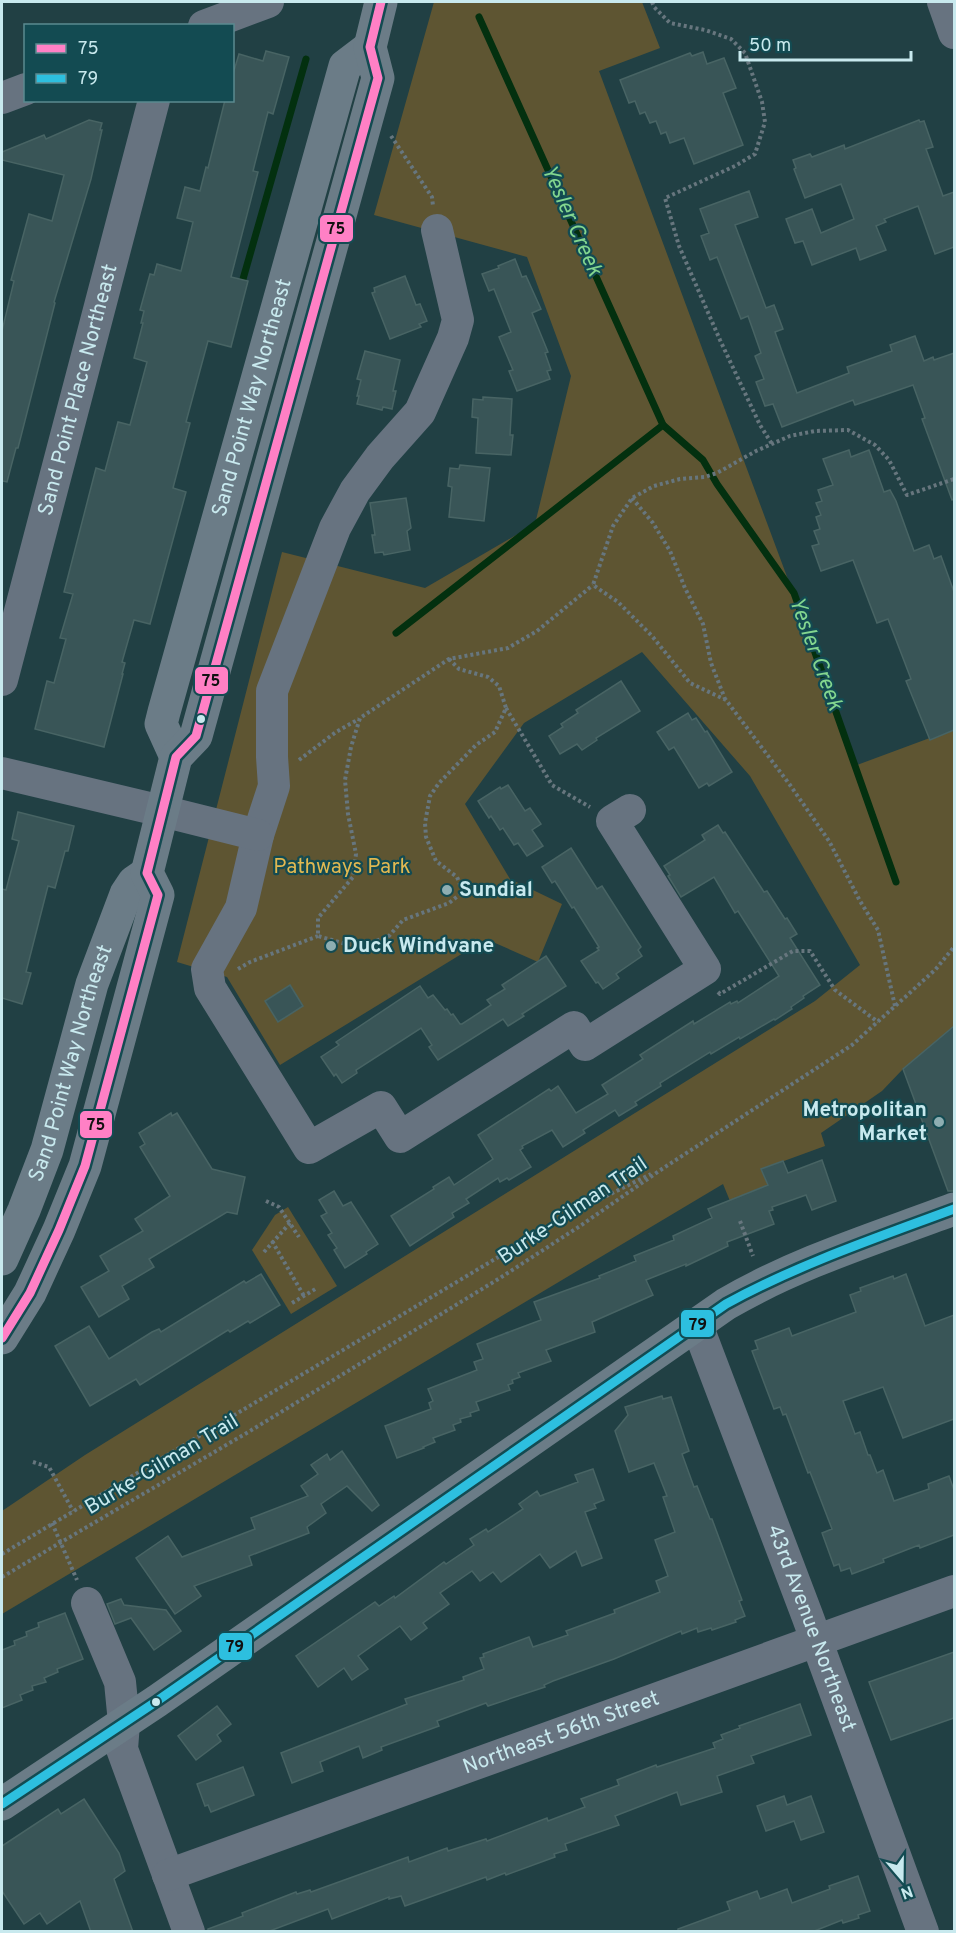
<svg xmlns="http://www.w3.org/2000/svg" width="956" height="1933" font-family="Overpass,sans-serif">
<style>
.green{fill:#5e5532}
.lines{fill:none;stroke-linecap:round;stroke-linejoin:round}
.stream{stroke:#03300f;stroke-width:7}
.building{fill:#395557;stroke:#486464;stroke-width:1.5}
.path{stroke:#67767e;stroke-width:4;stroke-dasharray:3 3;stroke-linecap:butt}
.minor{stroke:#677380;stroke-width:32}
.major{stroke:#6b7c87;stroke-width:33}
.bus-1-casing{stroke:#134b52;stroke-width:14}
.bus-2-casing{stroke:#134b52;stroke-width:14}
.bus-1{stroke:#ff80c5;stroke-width:9}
.bus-2{stroke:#2dbfdf;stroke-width:9}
.bus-dot{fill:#c8e9ee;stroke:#134b52;stroke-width:2}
.poi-dot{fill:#8eaeb2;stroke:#134b52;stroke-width:2}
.labels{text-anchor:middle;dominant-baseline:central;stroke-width:4.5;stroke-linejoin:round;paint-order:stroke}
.street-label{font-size:21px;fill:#c8e9ee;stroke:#134b52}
.park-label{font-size:21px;fill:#e1b851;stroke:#134b52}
.poi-label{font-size:21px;font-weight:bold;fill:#c8e9ee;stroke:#134b52;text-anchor:start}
.water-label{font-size:22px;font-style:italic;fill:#83d68f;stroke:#134b52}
.line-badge{stroke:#134b52;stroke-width:2}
.pale-badge-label{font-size:16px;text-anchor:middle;font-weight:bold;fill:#111}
</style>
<rect width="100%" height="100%" fill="#214044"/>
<g class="green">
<path d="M434,2H642L660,48L599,71L857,765L954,729V1026L903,1069L882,1091L821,1133L825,1146L762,1169L768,1186L730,1201L723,1184L2,1614V1511L85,1455L815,1001L860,965L750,776L642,652L524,723L465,804L510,879L562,904L538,962L486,939L280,1065L227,977L177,962L282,552L425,588L535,524L571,376L527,257L374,215Z"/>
<path d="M288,1207L337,1286L291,1314L252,1250L275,1215Z"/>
</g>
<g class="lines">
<g class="stream">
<path d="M241,286L306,59"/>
<path d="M663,425L703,460L717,484L794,593L896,882"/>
<path d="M396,633L663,425L479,17"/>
</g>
</g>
<g class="building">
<path d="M266,51L289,57L273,114L268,112L253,171L258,172L231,277L248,281L231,347L208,341L186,422L190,423L173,488L186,492L150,624L134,620L122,662L125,663L122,674H123L104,747L35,729L47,681L54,683L66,639L60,638L73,594L64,592L96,468L105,471L118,422L130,425L147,362L134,358L143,323H141L144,311L140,310L150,274L154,275L157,264L181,271L193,222L177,218L185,187L200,191L206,167L208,168L225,100H232V77L239,54L263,61Z"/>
<path d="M703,52L707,64L724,58L736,88L723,93L743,145L694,164L684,138L670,143L666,132L661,134L656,121L650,123L645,112L640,114L635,101L629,103L620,80L690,53L692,56Z"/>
<path d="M89,120L102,123L100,130H102L91,179L54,302L55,303L18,448H16L7,482L2,481V331L14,281L11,280L29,214L52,221L64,175L2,160V152L44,135L46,139Z"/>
<path d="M919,120L920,122L924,121L933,147L926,149L943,196L954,192V247L935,254L918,206L884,219L886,222L876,226L886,250L860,260L856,248L812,265L803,241L795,243L786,219L812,209L821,233L854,219L841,184L805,198L794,169L796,168L793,160L810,154L812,157L844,145L845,149Z"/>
<path d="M749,191L758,217L735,225L766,308L774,305L783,329L775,332L797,393L849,373L847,367L892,351L890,345L915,336L924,361L933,357L934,360L954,353V499L952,500L922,419L925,418L913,385L855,405L853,400L782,427L773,404L765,406L756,382L764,379L755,356L761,353L748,316L741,319L717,257L710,260L701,236L709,233L700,209Z"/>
<path d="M515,259L522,277L526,276L541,309L532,313L548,352L545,353L551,370L547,371L550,379L517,391L509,371L513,370L499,337L511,332L494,289L489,291L482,274L499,268L498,266Z"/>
<path d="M405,276L416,305L420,304L427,321L419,324L421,327L390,339L372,293L375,292L374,288Z"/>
<path d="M365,351L400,360L393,391H396L392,409L383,407L382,410L357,404L359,396H357L361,380L357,379Z"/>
<path d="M483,397L512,399L510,435H513L511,455L476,453L478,418L472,417L473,399L483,400Z"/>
<path d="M849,450L851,457L869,450L884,492L890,490L896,501L914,551L929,545L934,559L941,556L954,592V730L930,740L906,681L911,679L888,619L877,623L853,560L821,571L812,546L819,544L814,531L820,529L816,517L821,515L816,503L822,501L818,490L833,485L823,459Z"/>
<path d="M460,465L490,468L484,521L449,517L452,487L448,486L450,468L459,469Z"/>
<path d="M406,498L411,528L407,531L410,550L384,555L383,552L375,553L372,535H375L370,503Z"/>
<path d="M621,681L640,711L596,738L597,740L582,750L577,744L560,754L549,736L563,727L561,724L578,713L576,710Z"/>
<path d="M688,713L692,720L696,718L705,732L707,731L732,772L709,786L707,783L699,788L674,747L669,750L657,732Z"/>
<path d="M508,785L525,811L530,808L541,824L532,830L543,846L527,856L518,843L514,845L503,828L500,830L491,816L489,818L478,801L500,787L501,789Z"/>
<path d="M18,812L74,826L68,851H65L55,888L48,886L26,972L31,973L22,1004L2,998V889L6,890L19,841L12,839Z"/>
<path d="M718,825L723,833L725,832L764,892L767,891L785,919L787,918L797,934L790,938L820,985L803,996L804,998L791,1007L792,1009L775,1020L774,1019L740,1039L739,1037L711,1054L710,1052L660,1083L661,1086L635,1102L637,1105L619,1116L615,1110L583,1130L585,1133L563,1147L552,1130L522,1146L523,1148L520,1150L531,1167L509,1180L507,1178L500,1182L498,1178L466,1199L469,1203L452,1213L454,1217L410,1246L391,1216L434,1189L433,1187L449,1177L454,1185L493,1159L478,1135L549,1089L551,1091L558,1086L576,1113L608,1094L602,1085L643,1059L640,1055L693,1021L694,1024L730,1002L731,1004L737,1001L738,1003L779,976L738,911L735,913L714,877L681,897L668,876L670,875L664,866L705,840L702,835Z"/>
<path d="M571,848L597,889L602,886L641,947L638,950L642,956L616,974L619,978L603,989L598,982L596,983L581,961L599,950L597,948L599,947L574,907L572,908L555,881L552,883L542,867Z"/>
<path d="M546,956L566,986L522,1014L524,1016L508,1026L503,1019L438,1060L429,1047L432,1045L421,1028L356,1070L357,1073L342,1083L336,1074L334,1076L321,1057L339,1045L336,1042L420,986L428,998L433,995L445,1010L447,1009L451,1015L453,1014L460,1024H462L491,1005L487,1000L505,989L502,985Z"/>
<path d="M290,985L303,1006L278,1022L265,1001Z"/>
<path d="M954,1026V1191H948L903,1069Z"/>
<path d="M171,1113L172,1116L177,1113L212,1169L245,1177L237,1214L227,1212L149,1259L154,1267L122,1286L129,1299L99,1317L81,1287L109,1271L100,1256L143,1231L135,1219L170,1196L140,1147L145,1144L139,1133Z"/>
<path d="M822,1160L836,1201L812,1210L806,1195L772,1207L773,1210L769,1211L774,1224L727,1242L728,1246L686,1266V1264L646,1280L653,1295L592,1322L595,1332L546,1350L551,1361L518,1373L520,1377L512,1380L513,1383L508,1385L510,1390L476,1402L479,1410L470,1413L471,1416L460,1419L461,1422L453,1425L455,1430L433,1438L435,1442L423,1447L424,1448L397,1458L385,1426L431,1409L429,1403L433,1401L428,1389L477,1370L474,1362L483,1359L477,1344L541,1320L534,1302L600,1278L599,1276L636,1261L634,1256L674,1240L673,1236L712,1218L708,1209L768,1185L761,1169L783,1161L788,1173Z"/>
<path d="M334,1191L343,1206L351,1202L378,1244L366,1252L367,1254L345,1268L334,1250L337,1248L328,1235L332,1233L321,1216L327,1213L319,1200Z"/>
<path d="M261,1274L280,1305L250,1323L248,1321L230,1332L228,1330L140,1385L136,1379L90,1406L55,1346L89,1326L109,1359L152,1332L159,1329L161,1332L244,1281L246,1283Z"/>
<path d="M906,1274L925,1326L954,1315V1419L903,1438L883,1387L843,1401L855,1434L860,1432L868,1455H870L877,1473L883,1470L894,1501L929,1489L928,1484L949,1476L954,1490V1535L920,1548L919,1545L883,1559L884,1562L852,1574L850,1568L841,1571L839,1564L834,1566L822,1533L832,1529L810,1472L808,1473L786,1414L783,1415L780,1407L774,1409L752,1351L758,1349L755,1341L789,1328L792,1336L856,1312L850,1295L861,1291L860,1288L893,1276L894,1279Z"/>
<path d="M662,1396L663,1399L671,1397L689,1451L682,1454L694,1487L697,1486L710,1519H712L742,1600L739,1601L745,1616L735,1620L736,1622L712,1630L711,1628L698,1632L697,1628L682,1634L681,1631L614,1659L553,1681L544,1685L545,1687L488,1706L486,1703L437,1721L439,1726L381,1747L382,1750L363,1758L359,1746L320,1762L323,1771L292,1783L281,1753L407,1704L405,1699L464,1680L463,1677L484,1669L480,1658L484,1657L483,1654L529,1637L533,1647L568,1635L566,1631L615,1613L614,1610L660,1592L656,1581L668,1576L655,1540L675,1532L663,1497L667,1496L654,1463L629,1472L615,1431L628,1415L625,1407Z"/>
<path d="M342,1451L379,1505L372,1511L347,1486L321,1504L326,1513L307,1527L309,1533L249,1556L252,1565L194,1586L201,1596L175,1614L136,1558L168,1536L182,1557L255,1529L251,1518L308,1496L301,1486L318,1474L311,1465L327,1454L330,1460Z"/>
<path d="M593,1469L604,1500L594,1504L596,1508L585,1512L602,1558L582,1566L576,1551L550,1568L540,1554L501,1582L493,1572L480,1581L472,1571L440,1593L449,1604L423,1623L427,1628L411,1640L400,1626L358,1656L368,1669L352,1680L344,1668L318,1687L296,1656L375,1602L379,1606L394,1596L395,1598L444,1562L446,1564L474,1545L470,1539L486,1529L488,1532L523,1509L519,1504L537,1491L540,1496L578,1482L575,1475Z"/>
<path d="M121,1599L124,1605L166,1610L181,1631L154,1650L131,1618L115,1624L107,1604Z"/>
<path d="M65,1613L83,1659L57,1669L58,1672L44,1678L46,1682L32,1686L33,1690L20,1695L22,1700L2,1708V1650L15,1645L14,1641L27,1636L26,1632L39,1627L38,1623Z"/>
<path d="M954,1652V1718L891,1740L869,1682Z"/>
<path d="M800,1704L811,1735L751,1756L754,1763L717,1776L722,1792L681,1805L677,1792L615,1816L619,1825L565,1844L567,1850L554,1854L555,1857L506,1875L505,1873L487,1880L486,1877L405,1906L401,1896L389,1899V1897L332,1919L328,1909L267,1932H208V1929L243,1916L242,1913L296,1892L297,1894L310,1890L311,1892L408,1857L409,1862L447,1848L448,1851L486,1839L487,1841L547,1818L548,1821L585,1807L581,1799L619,1785L617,1780L656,1765L657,1767L715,1748L713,1743L723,1739L721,1735L740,1728L739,1726Z"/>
<path d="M217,1706L231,1724L217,1735L221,1741L196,1760L178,1736Z"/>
<path d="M243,1767L254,1795L211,1812L208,1805L205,1806L197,1784Z"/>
<path d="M784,1796L787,1805L811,1796L824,1832L801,1840L794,1821L766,1831L757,1806Z"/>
<path d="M84,1799L119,1853L125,1871L114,1879L133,1932H91L80,1901L47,1924L40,1913L24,1924L2,1891V1846L58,1809L61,1814Z"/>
<path d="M858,1876L870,1911L858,1915L859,1918L843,1923L842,1920L812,1932H678V1929L730,1910L727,1902L757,1891L760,1899L787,1889L792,1903L830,1889L829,1886Z"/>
</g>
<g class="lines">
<g class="path">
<path d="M652,2L654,7L670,23L705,30L731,39L745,53L762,102L765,122L755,154L735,166L665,198L679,246L720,340L760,425L772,444"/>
<path d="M391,136L432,197L433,206"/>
<path d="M632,498L653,523L670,551L685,588L703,624L711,663L725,699"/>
<path d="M449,659L459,669L488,677L499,686L506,708L495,732L476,745L439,783L430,796L425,823L426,837L436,861L457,877L463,892L449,903L403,920L389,936L368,944H346L318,936V918L353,877L356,854L348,814L345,780L351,747L360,718L449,659L508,648L537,631L593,585"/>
<path d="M506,708L552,785L590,807"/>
<path d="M299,760L336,732L359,719"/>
<path d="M238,969L250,962L318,936"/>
<path d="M718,992L720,994L793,951H810L835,990L878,1022"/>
<path d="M895,1006L878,930L860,901L829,841L790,785L726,700L690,683L652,636L618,602L593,585L613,526L632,498L654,486L680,479L705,477L717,473L756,451L790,436L815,431L848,430L875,445L889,460L907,495L954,479"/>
<path d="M266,1201L279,1207L299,1237"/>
<path d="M740,1221L753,1256"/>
<path d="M272,1241L304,1296"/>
<path d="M264,1252L290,1223"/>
<path d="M292,1303L317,1288"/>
<path d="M33,1462L49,1467L73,1511"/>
<path d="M52,1523L77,1580"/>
<path d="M2,1554L572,1213L651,1174"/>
<path d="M2,1577L250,1431L500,1278L580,1226L662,1169L852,1045L935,970L954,947"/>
</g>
<g class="minor">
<path d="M943,2L954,33"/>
<path d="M204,26L268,2"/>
<path d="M2,98L26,89"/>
<path d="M437,230L458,320L453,338L420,412L380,457L355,491L335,528L272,691V757L274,786L258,835L241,908L207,969L210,988L309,1148L381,1107L400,1137L574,1027L585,1045L705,969L612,821L630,810"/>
<path id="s1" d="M2,680L154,100"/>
<path d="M2,773L162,811L258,835"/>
<path id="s2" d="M697,1325L807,1615L923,1932"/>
<path d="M87,1603L120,1682L124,1723L122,1749L189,1932"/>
<path id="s3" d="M168,1875L954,1591"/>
</g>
<g class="major">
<path id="s4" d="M176,757L161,724L164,712L345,66L370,47"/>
<path id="s5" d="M2,1259L24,1210L47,1150L92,984L126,894L134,882L147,873"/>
<path d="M2,1338L30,1293L59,1230L85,1166L158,895L147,873L176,757L196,736L378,78L370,47L381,2"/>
<path d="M2,1804L157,1701L726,1304C798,1262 877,1238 954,1209"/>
</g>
<g class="bus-1-casing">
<path id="bus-1" d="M2,1338L30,1293L59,1230L85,1166L158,895L147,873L176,757L196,736L378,78L370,47L381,2"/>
</g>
<g class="bus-2-casing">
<path id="bus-2" d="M2,1804L157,1701L726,1304C799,1264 876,1238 954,1209"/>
</g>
<use href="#bus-1" class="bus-1"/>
<use href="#bus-2" class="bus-2"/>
</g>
<g class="bus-dot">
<circle cx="201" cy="719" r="5"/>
<circle cx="156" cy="1702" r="5"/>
</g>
<g class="poi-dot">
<circle cx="447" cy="890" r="6"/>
<circle cx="331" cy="946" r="6"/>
<circle cx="939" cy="1122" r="6"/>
</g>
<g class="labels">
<g class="street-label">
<text stroke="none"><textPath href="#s1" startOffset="300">Sand Point Place Northeast</textPath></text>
<text stroke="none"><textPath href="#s4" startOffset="375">Sand Point Way Northeast</textPath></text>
<text stroke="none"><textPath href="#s5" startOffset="208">Sand Point Way Northeast</textPath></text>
<text transform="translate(573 1211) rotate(-34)">Burke-Gilman Trail</text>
<text transform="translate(162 1465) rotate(-31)">Burke-Gilman Trail</text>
<text stroke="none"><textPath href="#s2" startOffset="324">43rd Avenue Northeast</textPath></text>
<text stroke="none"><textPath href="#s3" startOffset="418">Northeast 56th Street</textPath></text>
</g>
<g class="park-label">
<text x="342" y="867">Pathways Park</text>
</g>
<g class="poi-label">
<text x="459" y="890">Sundial</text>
<text x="343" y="946">Duck Windvane</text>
<text x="927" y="1110" text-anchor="end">Metropolitan<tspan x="927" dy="24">Market</tspan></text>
</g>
<g class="water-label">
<text transform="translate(571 221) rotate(66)">Yesler Creek</text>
<text transform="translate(815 654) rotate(70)">Yesler Creek</text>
</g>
</g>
<g class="line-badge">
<rect x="319" y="214" width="35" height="29" rx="6" fill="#ff80c5"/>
<rect x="194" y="666" width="35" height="29" rx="6" fill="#ff80c5"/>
<rect x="79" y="1110" width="34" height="29" rx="6" fill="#ff80c5"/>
<rect x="680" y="1309" width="35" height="29" rx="6" fill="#2dbfdf"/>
<rect x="218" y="1632" width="35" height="29" rx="6" fill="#2dbfdf"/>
</g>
<g class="pale-badge-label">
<text x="336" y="234">75</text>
<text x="211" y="686">75</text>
<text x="96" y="1130">75</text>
<text x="698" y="1330">79</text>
<text x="235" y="1652">79</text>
</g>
<rect width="956" height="1933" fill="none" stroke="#c8e9ee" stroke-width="6"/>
<rect x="24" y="24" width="210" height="78" fill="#134b52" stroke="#5b8a90" stroke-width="1.5"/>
<rect x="36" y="44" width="30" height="9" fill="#ff80c5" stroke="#5b8a90" stroke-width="1.5"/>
<text x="78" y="54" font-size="18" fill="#c8e9ee">75</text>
<rect x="36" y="74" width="30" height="9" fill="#2dbfdf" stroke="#5b8a90" stroke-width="1.5"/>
<text x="78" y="84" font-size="18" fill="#c8e9ee">79</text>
<g transform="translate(902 1879) rotate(160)" stroke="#134b52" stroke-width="4.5" paint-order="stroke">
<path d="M0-4.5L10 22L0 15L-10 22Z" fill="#c8e9ee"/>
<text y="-9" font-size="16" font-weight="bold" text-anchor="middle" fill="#c8e9ee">N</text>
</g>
<path d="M740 51v9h171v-9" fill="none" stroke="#c8e9ee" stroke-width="3"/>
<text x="749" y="51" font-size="18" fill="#c8e9ee" stroke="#134b52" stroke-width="4.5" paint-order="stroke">50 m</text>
</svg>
